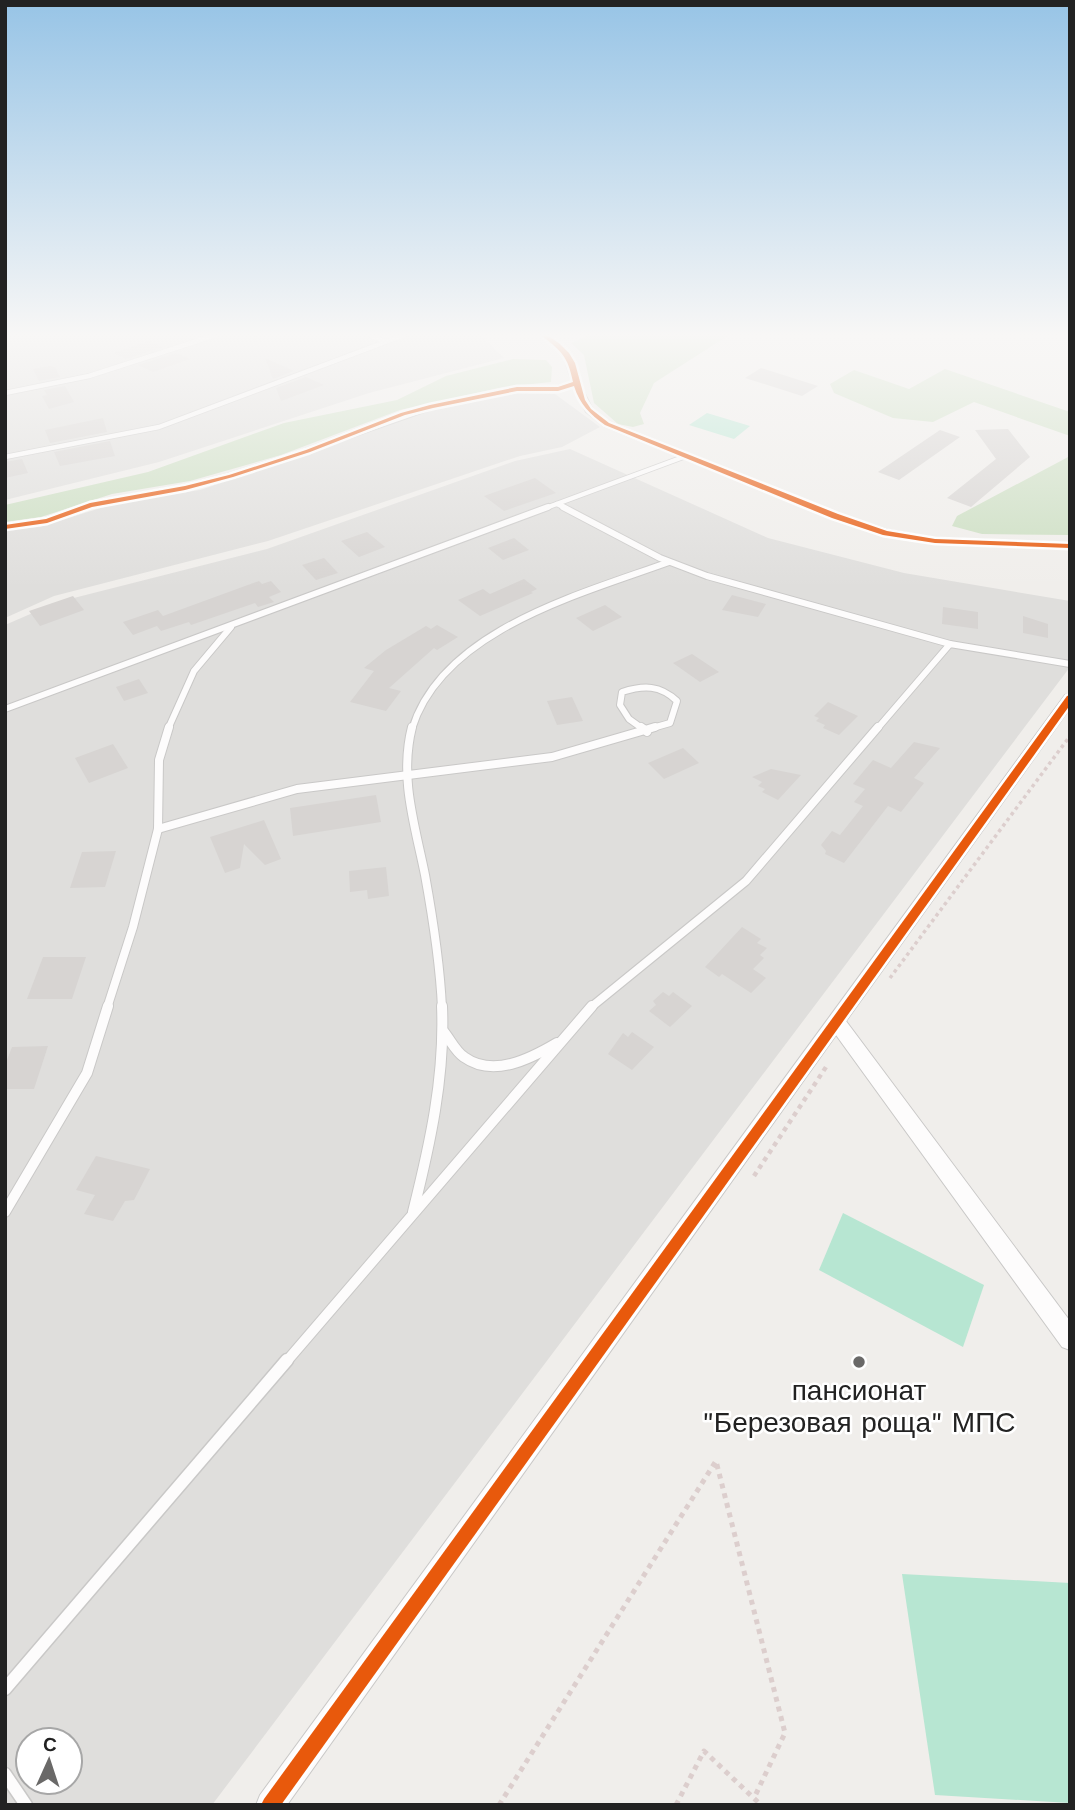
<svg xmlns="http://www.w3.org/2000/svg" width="1075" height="1810" font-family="'Work Sans',sans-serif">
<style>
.residential{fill:#dfdedc;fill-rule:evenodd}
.forest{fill:#cbdec1}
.pitch{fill:#b7e6d2}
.building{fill:#d7d4d2}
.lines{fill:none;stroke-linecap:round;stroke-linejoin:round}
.service-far4-casing{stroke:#c9c8c7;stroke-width:6}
.service-far3-casing{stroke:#c9c8c7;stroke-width:8}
.service-far2-casing{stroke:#c9c8c7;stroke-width:10}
.service-far1-casing{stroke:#c9c8c7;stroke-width:12}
.service-casing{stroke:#c9c8c7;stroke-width:15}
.minor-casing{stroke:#c9c8c7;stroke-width:2}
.path-far2{stroke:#dccecd;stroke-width:3.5;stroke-dasharray:3.5 3.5;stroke-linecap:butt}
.path-far1{stroke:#dccecd;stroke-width:4.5;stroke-dasharray:4.5 4.5;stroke-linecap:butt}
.path{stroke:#dccecd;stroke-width:5;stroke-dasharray:5 5;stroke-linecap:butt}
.service-far4{stroke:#fdfcfc;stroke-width:4.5}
.service-far3{stroke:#fdfcfc;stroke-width:6}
.service-far2{stroke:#fdfcfc;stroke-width:8}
.service-far1{stroke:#fdfcfc;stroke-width:10}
.service{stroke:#fdfcfc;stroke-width:12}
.minor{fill:#fdfcfc;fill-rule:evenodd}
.cycleway-casing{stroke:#fff;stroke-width:5}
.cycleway{fill:#e8590c;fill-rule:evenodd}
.poi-dot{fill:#6a6968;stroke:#fff;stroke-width:2.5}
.labels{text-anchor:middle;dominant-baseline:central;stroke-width:5;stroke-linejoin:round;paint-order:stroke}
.near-poi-label{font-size:28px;fill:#222;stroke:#fff}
</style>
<rect width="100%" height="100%" fill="#f0eeeb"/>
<g class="residential">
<path d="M5,335H365L383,343L404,335H481L504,358L369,393L159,462L5,500Z"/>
<path d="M518,393L555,394L600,427L562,447L520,456L268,541L54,596L5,618V530L39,527L117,503L200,490L305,455L414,414Z"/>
<path d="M570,449L768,538L904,573L1070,601V667L212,1805H5V625L58,602L267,549L515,461ZM28,1740H70V1782H28Z"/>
</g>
<g class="forest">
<path d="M589,335H729L654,383L640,413L644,424L633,427L618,424L594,403L584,355L571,343Z"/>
<path d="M513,359L546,360L552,367L551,382L503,387L400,410L281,455L190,481L112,494L41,517L5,522V505L148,472L284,423L397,400L446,376Z"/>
<path d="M945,369L1070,412V436L974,402L933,422L893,418L834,393L830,384L854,370L909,389Z"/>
<path d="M1070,456V535L982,534L952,526L957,516Z"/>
</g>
<g class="pitch">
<path d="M707,413L750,426L734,439L689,425Z"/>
<path d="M843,1213L984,1285L963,1347L819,1270Z"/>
<path d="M902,1574L1070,1583V1803L935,1795Z"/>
</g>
<g class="building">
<path d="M149,341L163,347L126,359L114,353Z"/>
<path d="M176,353L190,359L153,372L138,365Z"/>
<path d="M265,358L294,371L273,379Z"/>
<path d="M50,366L55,367L60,377L39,381L33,369Z"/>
<path d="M761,368L818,386L802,396L745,378Z"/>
<path d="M306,377L324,385L281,401L276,388Z"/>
<path d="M65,386L74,402L49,409L42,396L47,395L44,390Z"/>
<path d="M103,418L107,432L50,443L45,430Z"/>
<path d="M1008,429L1030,457L971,507L947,498L996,459L975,430Z"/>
<path d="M940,430L960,437L899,480L878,472Z"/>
<path d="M110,441L115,456L60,466L54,452Z"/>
<path d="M22,459L28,473L5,478V462Z"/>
<path d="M535,478L556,493L504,511L484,496Z"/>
<path d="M367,532L385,547L359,557L341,541Z"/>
<path d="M514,538L529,550L503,560L488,548Z"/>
<path d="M324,558L338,573L316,580L302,565Z"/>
<path d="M524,579L537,589L531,592L533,593L480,616L458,600L483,589L490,594Z"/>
<path d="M259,581L262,584L271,581L281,592L269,597L274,602L258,607L255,603L191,625L189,622L161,631L157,626L133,635L123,622L158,610L163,616Z"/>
<path d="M732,595L766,604L758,617L722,610Z"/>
<path d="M73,596L84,610L40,626L29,611Z"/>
<path d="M605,605L622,617L593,631L576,618Z"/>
<path d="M943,607L978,612V629L942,624Z"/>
<path d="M1023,616L1048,624V638L1023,633Z"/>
<path d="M437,625L458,637L437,650L434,648L389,688L401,691L386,711L350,702L374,671L364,668L386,650L426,626L431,629Z"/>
<path d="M692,654L719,672L700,682L673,663Z"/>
<path d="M139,679L148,693L124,701L116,687Z"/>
<path d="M572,697L583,721L557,725L547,701Z"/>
<path d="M828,702L858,716L839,735L823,728L825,725L816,721L819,718L814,716Z"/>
<path d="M914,742L940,748L914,778L924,783L901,812L888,806L844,863L825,854L826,851L821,845L832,831L840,835L863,806L854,802L865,789L853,784L873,760L891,768Z"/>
<path d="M113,744L128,768L89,783L75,758Z"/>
<path d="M683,748L699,763L664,779L648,763Z"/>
<path d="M771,769L801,775L778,800L762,792L765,789L758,786L762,782L752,777Z"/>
<path d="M376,795L381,822L293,836L290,808Z"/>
<path d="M264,820L281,859L265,865L244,844L240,868L225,873L210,837Z"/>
<path d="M116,851L105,887L70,888L82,852Z"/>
<path d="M386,867L389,896L368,899L367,890L350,892L349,871Z"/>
<path d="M742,927L761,939L757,943L767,948L760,955L764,958L753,969L766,978L751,993L722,974L719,977L705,967Z"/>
<path d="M43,957H86L72,999H27Z"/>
<path d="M663,992L669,996L673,992L692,1006L670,1027L649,1011L656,1005L653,1001Z"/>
<path d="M632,1032L654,1047L632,1070L608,1054L623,1033L628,1037Z"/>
<path d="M48,1046L34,1089H5V1065L12,1047Z"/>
<path d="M96,1156L150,1169L134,1200L125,1201L113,1221L84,1214L95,1195L76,1190Z"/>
</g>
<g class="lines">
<g class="service-far4-casing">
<g id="service-far4">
<path d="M370,335L385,342"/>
<path d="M5,393L89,376L216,335"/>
<path d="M5,457L159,427L404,335"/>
<path d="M557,504L567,509"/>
<path d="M543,509L686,456"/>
</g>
</g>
<g class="service-far3-casing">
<g id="service-far3">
<path d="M563,507L660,558L707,576L950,644"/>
<path d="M5,709L548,507"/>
<path d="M168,729L194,671L231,627"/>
<path d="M412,729C442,630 581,594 669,562"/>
<path d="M643,729L629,719L620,705L622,692C644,685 660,685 677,701L670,723L649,729"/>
<path d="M877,729L950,644L1070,664"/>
</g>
</g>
<g class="service-far2-casing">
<g id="service-far2">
<path d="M412,727C399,778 415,825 425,875C433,919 440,963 442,1008"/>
<path d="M641,727L645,730"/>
<path d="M645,730L647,732"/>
<path d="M645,730L655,727"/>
<path d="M158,829L297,789L552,757L645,730"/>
<path d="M107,1008L133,927L158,829L159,760L169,727"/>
<path d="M590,1008L746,881L878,727"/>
</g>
</g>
<g class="service-far1-casing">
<g id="service-far1">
<path d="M443,1031C450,1039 455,1051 464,1057C493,1078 530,1059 557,1043"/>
<path d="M5,1212L87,1073L108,1006"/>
<path d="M413,1212C430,1144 445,1077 442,1006"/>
<path d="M286,1362L592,1006"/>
</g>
</g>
<g class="service-casing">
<g id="service">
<path d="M5,1689L287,1360"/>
<path d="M5,1774L26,1805"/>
</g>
</g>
<g class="minor-casing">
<g id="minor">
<path d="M540,335H549L571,354L576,363L583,390L592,408L610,422L839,514L888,530L935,538L1070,543V549L935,544L882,535L831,518L604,426L586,412L573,387L558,392H517L433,409L235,478L185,491L92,508L47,524L5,530V524L45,518L90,502L184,485L227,474L305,449L400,412L429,404L517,386H557L572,382L563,355Z"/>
<path d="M1070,694V708L846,1021L1070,1321V1350L1062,1347L836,1035L287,1805H256L260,1795L1065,695Z"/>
</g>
</g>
<path class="path-far2" d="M890,978L1070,736"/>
<path class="path-far1" d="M754,1176L828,1064"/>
<g class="path">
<path d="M499,1805L716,1461L785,1733L754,1798"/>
<path d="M676,1805L704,1751L761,1805"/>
</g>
<use href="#service-far4" class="service-far4"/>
<use href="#service-far3" class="service-far3"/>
<use href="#service-far2" class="service-far2"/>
<use href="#service-far1" class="service-far1"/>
<use href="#service" class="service"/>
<use href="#minor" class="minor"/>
<g class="cycleway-casing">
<g id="cycleway">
<path d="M541,335H547L560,344L569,353L575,363L585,400L591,409L609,423L838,514L887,531L935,539L1070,544V548L935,543L883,535L832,518L605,425C590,414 580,405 574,386L558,391H517L433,408L405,415L310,452L233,477L185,490L92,507L47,523L5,529V525L46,519L90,503L185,486L229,475L306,450L401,413L430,405L517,387H558L573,382C568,356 561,351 541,335Z"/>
<path d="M1070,695V705L281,1805H261L264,1799L1067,696Z"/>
</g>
</g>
<use href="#cycleway" class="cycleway"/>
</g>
<linearGradient id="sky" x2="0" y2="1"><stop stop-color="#97c4e6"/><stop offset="0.57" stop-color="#f8f7f6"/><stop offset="1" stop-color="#f8f7f6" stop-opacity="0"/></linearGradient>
<rect width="1075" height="588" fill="url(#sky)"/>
<circle class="poi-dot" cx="859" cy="1362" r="7"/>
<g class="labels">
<g class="near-poi-label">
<text x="859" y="1390">пансионат<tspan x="859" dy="32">"Березовая роща" МПС</tspan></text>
</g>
</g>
<rect width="1075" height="1810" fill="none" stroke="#222222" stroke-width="14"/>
<g transform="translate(49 1761) rotate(3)"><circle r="33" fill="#ffffff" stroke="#a7a7a7" stroke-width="2"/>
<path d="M0-5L12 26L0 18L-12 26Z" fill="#6a6968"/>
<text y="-10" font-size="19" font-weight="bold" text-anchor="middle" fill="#222222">С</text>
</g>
</svg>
